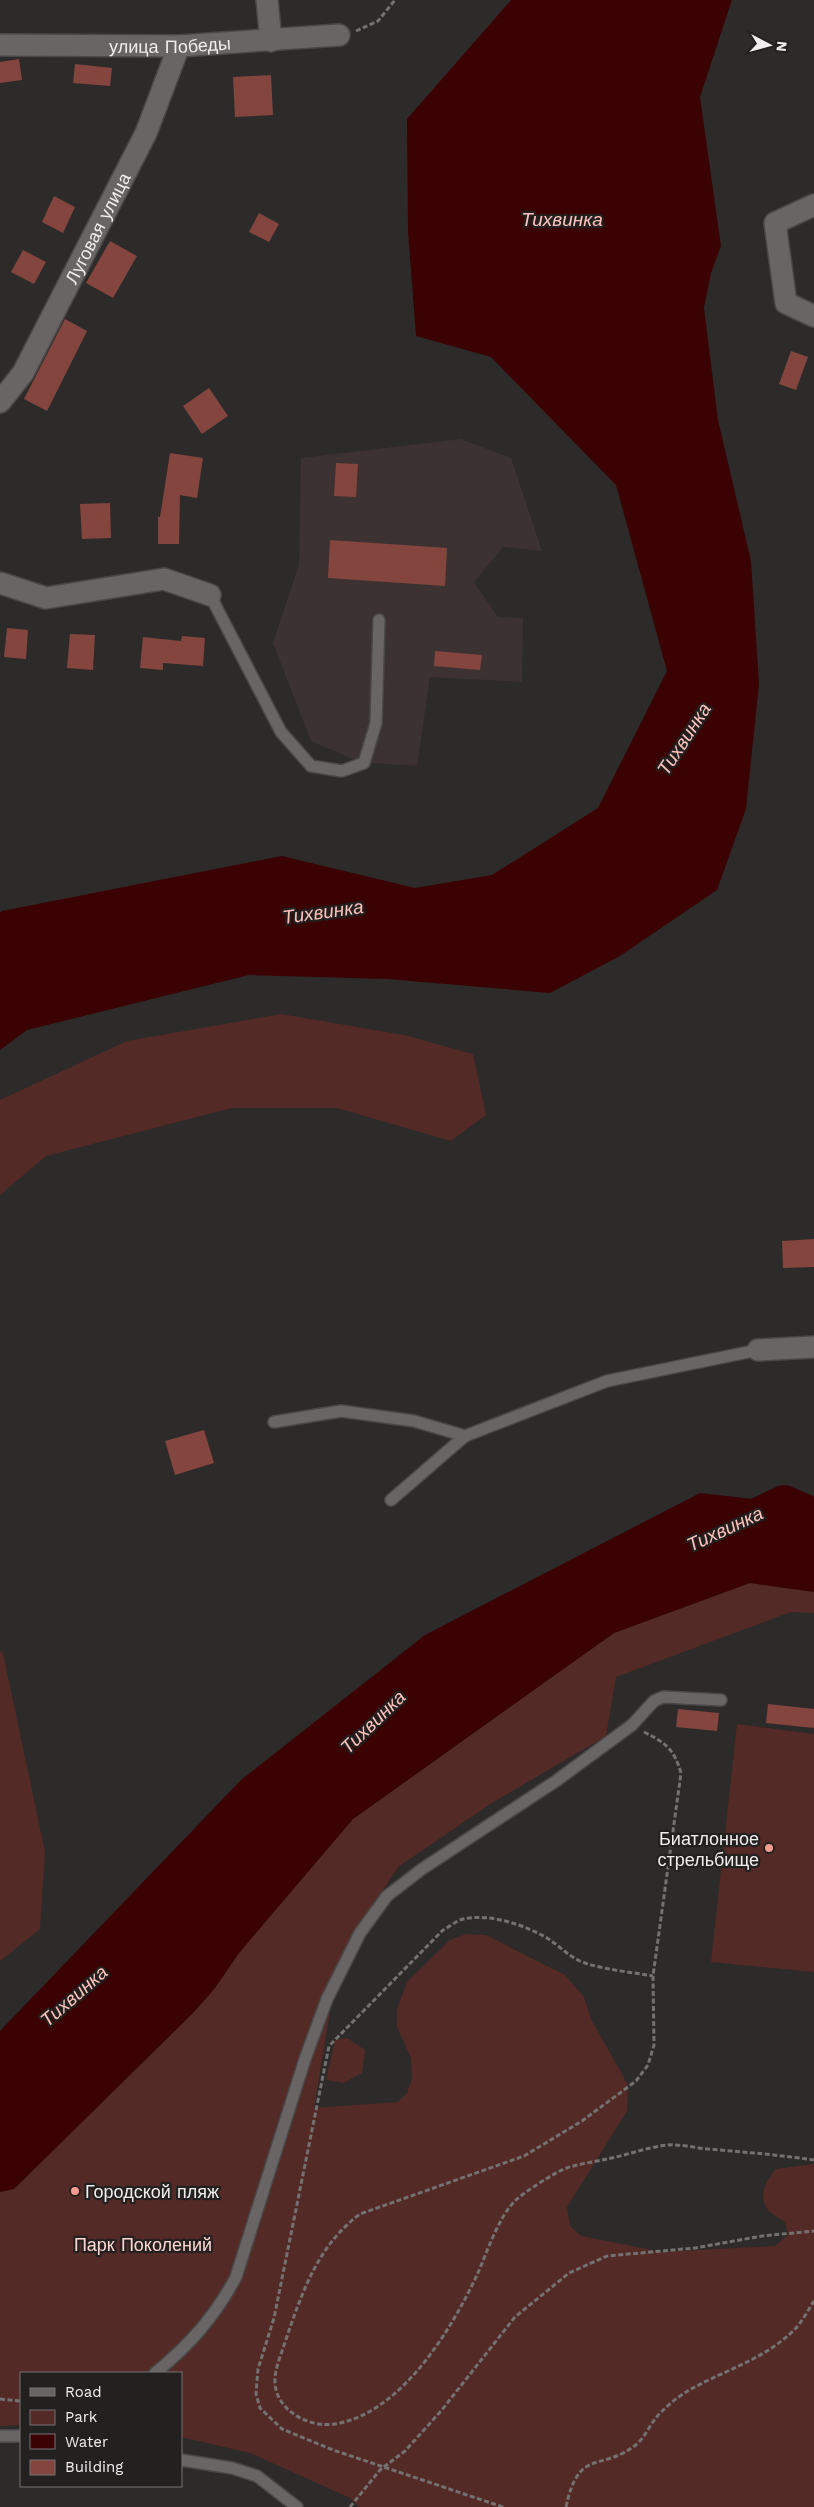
<svg xmlns="http://www.w3.org/2000/svg" width="814" height="2507" font-family="'Work Sans',sans-serif">
<style>
.built{fill:#3c3231}
.green{fill:#532a26}
.water{fill:#3b0203}
.lines{fill:none;stroke-linecap:round;stroke-linejoin:round}
.river{stroke:#3b0203;stroke-width:32}
.building{fill:#84453e}
.service-casing{stroke:#494747;stroke-width:14}
.minor-casing{stroke:#494747;stroke-width:24}
.path{stroke:#747171;stroke-width:3;stroke-dasharray:5 2.5;stroke-linecap:butt}
.service{stroke:#686564;stroke-width:11}
.minor{stroke:#686564;stroke-width:21}
.poi-dot{fill:#f59c92;stroke:#232020;stroke-width:2}
.labels{text-anchor:middle;dominant-baseline:central;stroke-width:4.5;stroke-linejoin:round;paint-order:stroke}
.street-label{font-size:18px;fill:#efeded;stroke:#232020}
.poi-label{font-size:18px;fill:#efeded;stroke:#232020;text-anchor:end}
.park-label{font-size:18px;fill:#fed5d0;stroke:#232020}
.water-label{font-size:19px;font-style:italic;fill:#ffc2bb;stroke:#232020}
</style>
<rect width="100%" height="100%" fill="#2d2a2a"/>
<path class="built" d="M461,439L511,458L542,551L503,547L474,582L498,617L523,618L522,682L430,677L417,766L360,762L311,741L273,643L299,565L301,458Z"/>
<g class="green">
<path d="M281,1014L404,1035L473,1054L486,1115L451,1141L337,1108H232L46,1156L0,1195V1100L127,1041Z"/>
<path d="M750,1583L814,1592V1613L791,1612L616,1677L606,1736L492,1803L398,1867L342,1954L335,1983L314,2108L398,2102L407,2093L412,2079L411,2058L397,2027V2009L407,1982L450,1940L466,1934L486,1935L565,1975L584,1997L591,2019L628,2085L627,2111L567,2207L570,2226L581,2236L662,2252L775,2246L788,2235L785,2222C780,2218 772,2215 768,2210C757,2196 767,2179 776,2169L814,2164V2507H359L350,2498L250,2453L181,2437V2373H21V2425L0,2426V2192L14,2189L194,2012L215,1988L239,1953L353,1819L614,1633Z"/>
<path d="M0,1651L3,1653L45,1852L40,1929L0,1961Z"/>
<path d="M737,1724L814,1734V1972L711,1962Z"/>
<path d="M347,2038L365,2050L362,2073L344,2083L326,2080L335,2040Z"/>
</g>
<g class="water">
<path d="M511,0H732L700,97L721,246L711,273L704,308L718,420L751,561L759,684L746,809L717,890L620,956L550,993L387,979L249,975L27,1030L0,1050V913L2,911L282,856L415,888L492,875L598,808L667,671L616,485L491,357L416,336L408,231L407,119Z"/>
<path d="M700,1493L814,1506V1592L750,1583L614,1633L353,1819L239,1953L215,1988L194,2012L14,2189L0,2192V2031L241,1780L425,1635Z"/>
</g>
<g class="lines">
<path class="river" d="M741,1521L784,1501L814,1514"/>
</g>
<g class="building">
<path d="M19,59L22,80L0,83V62Z"/>
<path d="M75,64L112,68L110,86L73,83Z"/>
<path d="M271,75L273,115L235,117L233,77Z"/>
<path d="M54,196L75,207L63,233L42,222Z"/>
<path d="M259,213L279,224L269,242L249,232Z"/>
<path d="M110,241L137,256L113,298L86,283Z"/>
<path d="M23,250L46,262L34,284L11,272Z"/>
<path d="M65,319L87,331L47,411L24,399Z"/>
<path d="M791,351L808,357L796,390L779,384Z"/>
<path d="M209,388L228,416L202,434L183,406Z"/>
<path d="M170,453L203,458L197,498L180,495L179,544H158V517H160Z"/>
<path d="M336,463L358,464L356,497L334,496Z"/>
<path d="M110,503L111,538L82,539L80,504Z"/>
<path d="M330,540L447,548L445,586L328,578Z"/>
<path d="M7,628L28,630L26,659L4,657Z"/>
<path d="M70,634L95,635L93,670L67,668Z"/>
<path d="M182,636L205,638L203,666L163,663V670L140,668L143,637L181,641Z"/>
<path d="M435,651L482,655L480,670L434,666Z"/>
<path d="M814,1239V1267L783,1268L782,1241Z"/>
<path d="M204,1430L214,1463L175,1475L165,1441Z"/>
<path d="M768,1704L814,1709V1728L766,1723Z"/>
<path d="M678,1709L719,1713L717,1731L676,1727Z"/>
</g>
<g class="lines">
<g class="service-casing">
<g id="service">
<path d="M210,595L281,732L311,766L342,771L364,763L376,723L379,620"/>
<path d="M274,1422L341,1411L414,1421L465,1436L607,1381L758,1350"/>
<path d="M391,1500L465,1436"/>
<path d="M155,2373C190,2345 215,2316 236,2277L305,2059L327,1999L360,1933L387,1896L422,1869L556,1781L632,1725L654,1701L663,1697L721,1700"/>
<path d="M0,2436H21"/>
<path d="M181,2460L232,2468L257,2476L297,2507"/>
</g>
</g>
<g class="minor-casing">
<g id="minor">
<path d="M267,0L271,41"/>
<path id="s1" d="M0,45L179,46L339,35"/>
<path d="M814,205L775,223L786,303L814,316"/>
<path id="s2" d="M0,402L23,373L146,133L179,46"/>
<path d="M0,583L46,598L164,579L210,595"/>
<path d="M758,1350L814,1347"/>
</g>
</g>
<g class="path">
<path d="M356,31L378,21L395,0"/>
<path d="M644,1732C666,1743 674,1749 681,1773L653,1976L654,2045L648,2065L636,2081L582,2121L524,2156L360,2214C317,2246 302,2293 285,2342C279,2362 268,2381 281,2401C292,2418 315,2427 335,2424C401,2413 450,2332 477,2275C487,2253 498,2217 516,2200C523,2193 554,2173 564,2169C577,2164 594,2162 607,2159C627,2155 648,2147 668,2145C681,2144 695,2148 708,2149C744,2152 779,2155 814,2160"/>
<path d="M0,2399L21,2401"/>
<path d="M350,2507L380,2470L405,2451L441,2411L515,2317L569,2273L607,2256L695,2248L762,2236L814,2231"/>
<path d="M503,2507L333,2450L282,2429L260,2408L256,2394L258,2369L274,2318L329,2046L443,1930C449,1927 456,1921 463,1919C489,1913 525,1925 547,1938C560,1946 570,1958 585,1963C606,1970 631,1972 653,1976"/>
<path d="M566,2507C579,2446 601,2473 637,2444C644,2438 649,2427 655,2419C662,2410 676,2398 686,2392C721,2371 765,2360 795,2329C802,2322 808,2310 814,2301"/>
</g>
<use href="#service" class="service"/>
<use href="#minor" class="minor"/>
</g>
<g class="poi-dot">
<circle cx="769" cy="1848" r="5"/>
<circle cx="75" cy="2191" r="5"/>
</g>
<g class="labels">
<g class="street-label">
<text stroke="none"><textPath href="#s1" startOffset="170">улица Победы</textPath></text>
<text stroke="none"><textPath href="#s2" startOffset="200">Луговая улица</textPath></text>
</g>
<g class="poi-label">
<text x="759" y="1838">Биатлонное<tspan x="759" dy="21">стрельбище</tspan></text>
<text x="85" y="2191" text-anchor="start">Городской пляж</text>
</g>
<g class="park-label">
<text x="143" y="2244">Парк Поколений</text>
</g>
<g class="water-label">
<text x="562" y="219">Тихвинка</text>
<text transform="translate(684 739) rotate(-57)">Тихвинка</text>
<text transform="translate(323 912) rotate(-8)">Тихвинка</text>
<text transform="translate(725 1529) rotate(-25)">Тихвинка</text>
<text transform="translate(373 1722) rotate(-44)">Тихвинка</text>
<text transform="translate(74 1996) rotate(-41)">Тихвинка</text>
</g>
</g>
<rect x="20" y="2372" width="162" height="115" fill="#232020" stroke="#757272"/>
<rect x="30" y="2388" width="25" height="8" fill="#686564" stroke="#757272"/>
<text x="65" y="2397" font-size="15" fill="#efeded">Road</text>
<rect x="30" y="2410" width="25" height="15" fill="#532a26" stroke="#757272"/>
<text x="65" y="2422" font-size="15" fill="#efeded">Park</text>
<rect x="30" y="2434" width="25" height="15" fill="#3b0203" stroke="#757272"/>
<text x="65" y="2447" font-size="15" fill="#efeded">Water</text>
<rect x="30" y="2460" width="25" height="15" fill="#84453e" stroke="#757272"/>
<text x="65" y="2472" font-size="15" fill="#efeded">Building</text>
<g transform="translate(769 45) rotate(96)" stroke="#232020" stroke-width="4" paint-order="stroke">
<path d="M0-4L9 19L0 12L-9 19Z" fill="#efeded"/>
<text y="-8" font-size="14" font-weight="bold" text-anchor="middle" fill="#efeded">N</text>
</g>
</svg>
